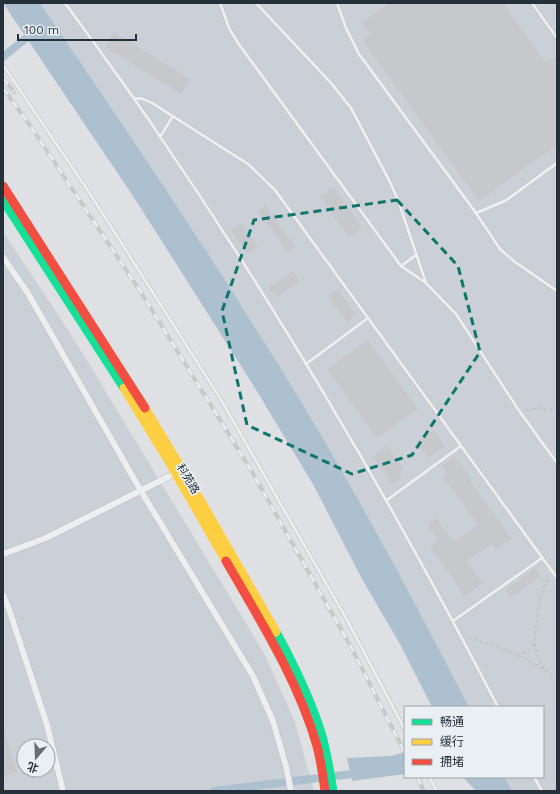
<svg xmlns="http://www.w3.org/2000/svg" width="560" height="794" font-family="'Work Sans','Noto Sans SC',sans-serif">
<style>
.built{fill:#cbd0d6;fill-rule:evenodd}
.water{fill:#acc0cf}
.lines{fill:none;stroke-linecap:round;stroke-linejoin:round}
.canal{stroke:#acc0cf;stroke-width:8}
.building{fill:#c6c8cb}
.lane-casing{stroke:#bcbec1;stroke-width:4}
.street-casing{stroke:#bcbec1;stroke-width:7}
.path{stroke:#bcbfc2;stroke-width:1.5;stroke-dasharray:3 3;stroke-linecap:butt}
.lane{stroke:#edeef0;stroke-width:3}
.street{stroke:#edeef0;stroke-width:6}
.fast{stroke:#16e098;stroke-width:9}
.slow{stroke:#ffcf43;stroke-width:9}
.jam{stroke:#f24e42;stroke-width:9}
.rail-casing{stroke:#c7c9cb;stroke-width:4}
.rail{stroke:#eaeff3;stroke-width:2.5;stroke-dasharray:8;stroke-linecap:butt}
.marked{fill:none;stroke:#0f766e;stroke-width:3;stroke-dasharray:8 5;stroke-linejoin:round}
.labels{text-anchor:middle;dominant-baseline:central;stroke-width:3.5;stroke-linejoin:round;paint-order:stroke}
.street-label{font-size:11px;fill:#25303b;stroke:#eaeff3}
</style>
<rect width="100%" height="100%" fill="#dee0e3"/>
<g class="built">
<path d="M40,3H557V791H512L505,777H543V707H469L418,609L369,519L318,431L256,328L191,227L91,77Z"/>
<path d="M3,232L74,339L265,655L295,722L314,791H3ZM24,746H48V770H24Z"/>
</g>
<g class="water">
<path d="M3,3H40C136,143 231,284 318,430C372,521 421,614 469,707H432L401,646L362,579L314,486L255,388L135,199Z"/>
<path d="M405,752V774L352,781L347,758L391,756Z"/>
<path d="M463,777H505L512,791H476Z"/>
</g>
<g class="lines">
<g class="canal">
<path d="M3,57L35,31"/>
<path d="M214,791L360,773"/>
</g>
</g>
<g class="building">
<path d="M389,3H503L546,63L557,55V145L479,201L362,40L370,34L361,23Z"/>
<path d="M114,32L190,79L181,94L105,47Z"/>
<path d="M333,187L362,228L349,237L320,197Z"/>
<path d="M265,206L295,247L288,252L258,211Z"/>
<path d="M241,223L258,247L248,254L231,230Z"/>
<path d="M293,271L300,281L276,298L269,288Z"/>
<path d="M338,289L356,315L347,322L328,296Z"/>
<path d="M368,340L418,409L377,438L327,369Z"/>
<path d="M434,430L445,446L428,458L416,442Z"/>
<path d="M387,446L404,469L399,473L402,477L393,484L373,457Z"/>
<path d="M455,456L472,480L470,481L512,539L496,550L492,544L467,561L483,583L465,596L430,547L438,540L427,524L436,518L454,542L478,525L443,476L447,473L442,466Z"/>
<path d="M535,568L541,576L511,598L505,590Z"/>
<path d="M3,729L17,772L3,776Z"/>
</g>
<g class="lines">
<g class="lane-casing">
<g id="lane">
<path d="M65,3C97,47 129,90 159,135C284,318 396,510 498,707"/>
<path d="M220,3L229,28L238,43L401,266L426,283"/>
<path d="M256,3L331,83L351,108L390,182L398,200L426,283L456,314L520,412L557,463"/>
<path d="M337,3L346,28L359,54L476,213L500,249L515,262L557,291"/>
<path d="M532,3L557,38"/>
<path d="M3,65L87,189L220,398L346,618L405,730"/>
<path d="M134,98L143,99L152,103L248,164L275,190L557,578"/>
<path d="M160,137L173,116"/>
<path d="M476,213L505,201L557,163"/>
<path d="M401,266L416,255"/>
<path d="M306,364L368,318"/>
<path d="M387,500L461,446"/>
<path d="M453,621L542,558"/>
<path d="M429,777L437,791"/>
<path d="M534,777L542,791"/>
</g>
</g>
<g class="street-casing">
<g id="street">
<path d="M3,257L29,295L141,491L253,676L273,721L286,766L291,791"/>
<path d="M3,554L46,538L176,473"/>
<path d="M3,595L9,609L47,725L63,791"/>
</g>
</g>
<g class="path">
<path d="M526,410L538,408L557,411"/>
<path d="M468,638C499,646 530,659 557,678"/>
<path d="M517,655L528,651L535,643"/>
<path d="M543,669C540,661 535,651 535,642C535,628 540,585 550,577"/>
</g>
<use href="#lane" class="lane"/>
<use href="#street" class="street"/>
<g class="fast">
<path d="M3,200L124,388"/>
<path d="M276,632C294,665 311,700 322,736C327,754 330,773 333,791"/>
</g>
<g class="slow">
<path d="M124,388L171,465L226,561"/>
<path d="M145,408L202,503L276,632"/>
</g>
<g class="jam">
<path d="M3,186L145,408"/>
<path d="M226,561C260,620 298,680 317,746C321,761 323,776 325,791"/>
</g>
<g class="rail-casing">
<g id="rail">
<path d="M3,78L14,92"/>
<path d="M3,88L29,124L142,294L251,470L351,647L405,753"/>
<path d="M417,777L424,791"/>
</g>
</g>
<use href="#rail" class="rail"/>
</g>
<path class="marked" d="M397,200L458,266L480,352L412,455L352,474L247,425L222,311L254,220Z"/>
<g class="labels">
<g class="street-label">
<text transform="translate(188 479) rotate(59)">科苑路</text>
</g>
</g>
<rect width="560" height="794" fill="none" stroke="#25303b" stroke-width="8"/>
<rect x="404" y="706" width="140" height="72" fill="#eaeff3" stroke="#9ba3a9"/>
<rect x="412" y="719" width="20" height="6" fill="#16e098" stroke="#9ba3a9"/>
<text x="440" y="726" font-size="12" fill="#25303b">畅通</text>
<rect x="412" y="739" width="20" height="6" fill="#ffcf43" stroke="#9ba3a9"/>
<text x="440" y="746" font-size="12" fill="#25303b">缓行</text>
<rect x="412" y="759" width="20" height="6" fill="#f24e42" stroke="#9ba3a9"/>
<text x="440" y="766" font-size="12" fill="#25303b">拥堵</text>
<g transform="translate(36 758) rotate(199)"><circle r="19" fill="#eaeff3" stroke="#9ba3a9"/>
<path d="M0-3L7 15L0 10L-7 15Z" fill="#666e76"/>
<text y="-6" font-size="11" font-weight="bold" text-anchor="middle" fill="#25303b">北</text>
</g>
<path d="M18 34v6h118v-6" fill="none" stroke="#25303b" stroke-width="2"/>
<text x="24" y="34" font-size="12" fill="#25303b" stroke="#eaeff3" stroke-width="3" paint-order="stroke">100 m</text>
</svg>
